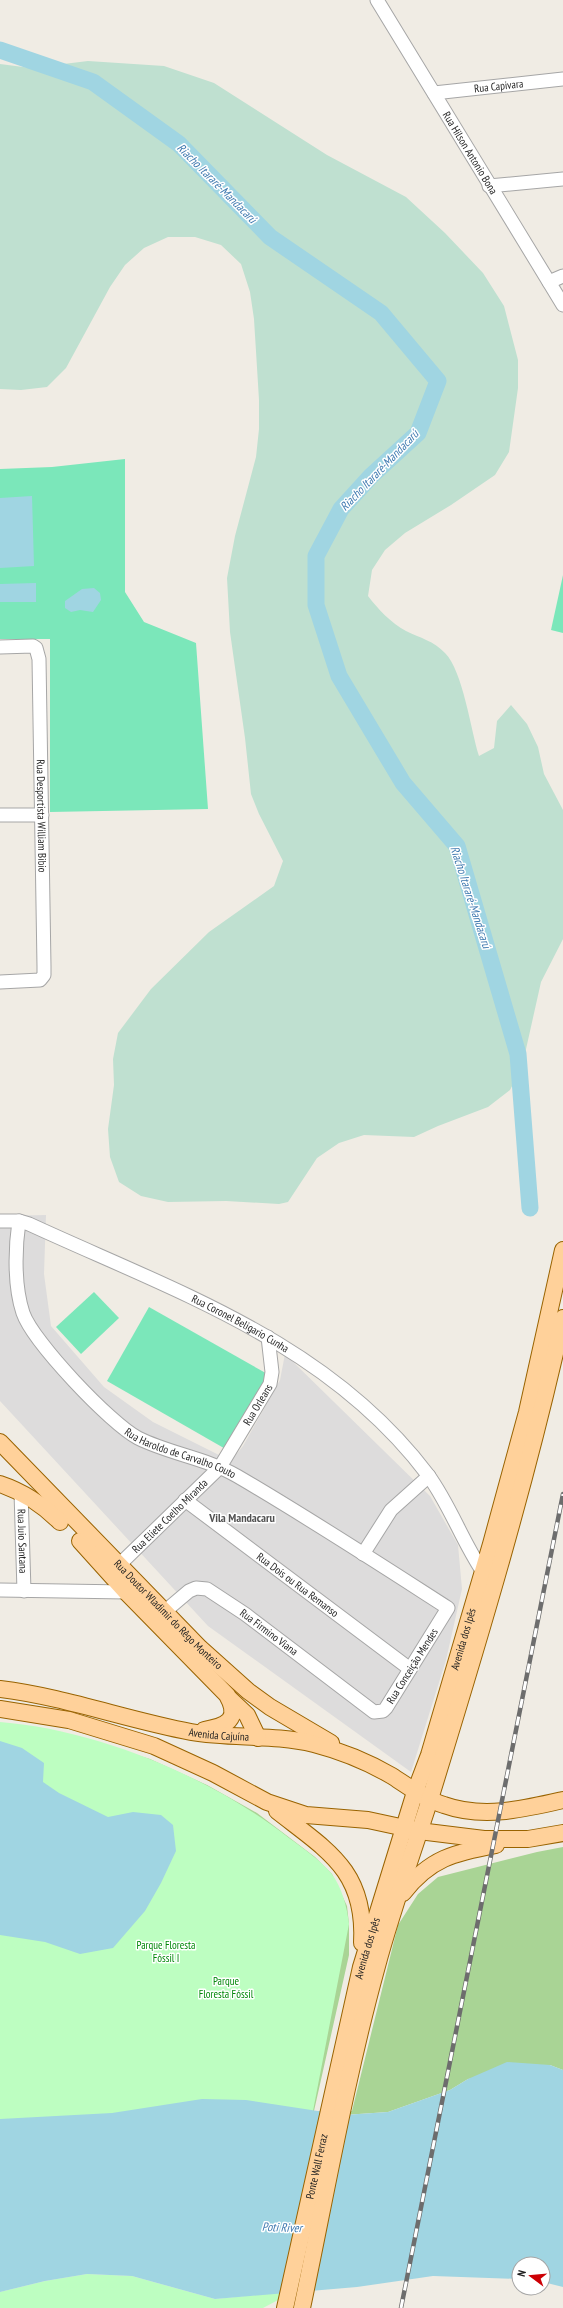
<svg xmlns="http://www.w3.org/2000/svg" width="563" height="2308" font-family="'PT Sans Narrow',sans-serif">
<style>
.residential{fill:#dddcdc}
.forest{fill:#a9d495}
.wetland{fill:#bfe0d0}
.park{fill:#bdfec1}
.pitch{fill:#7be7ba}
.water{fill:#a0d5e2}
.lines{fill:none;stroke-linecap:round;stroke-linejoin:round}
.river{stroke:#a0d5e2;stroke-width:17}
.minor-casing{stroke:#a6a6a6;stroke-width:15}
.major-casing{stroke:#996300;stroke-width:18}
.minor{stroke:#fff;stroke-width:13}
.major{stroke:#ffd19a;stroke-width:16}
.rail-casing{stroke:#6d6d6d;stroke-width:4.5}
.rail{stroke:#fff;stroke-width:3;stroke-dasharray:9;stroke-linecap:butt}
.labels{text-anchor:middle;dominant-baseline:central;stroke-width:3;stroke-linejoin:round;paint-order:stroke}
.street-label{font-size:11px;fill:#1f1f1f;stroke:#fff}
.park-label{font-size:11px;fill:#018809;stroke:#fff}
.water-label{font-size:12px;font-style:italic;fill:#407ab0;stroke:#fff}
.neighbourhood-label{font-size:12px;font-weight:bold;fill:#525252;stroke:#fff}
</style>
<rect width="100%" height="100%" fill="#f0ece4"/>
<path class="residential" d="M46,1215L44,1274L51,1326L104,1387L153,1422L231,1461L243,1446L280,1380L285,1354L430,1496L458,1545L462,1589L446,1660L411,1772L208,1626L0,1401V1216Z"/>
<path class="forest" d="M66,1734L150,1759L207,1785L257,1813L315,1857L332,1874L347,1906L349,1924V1955L314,2111H352L398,1925L418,1894L438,1877L537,1852L563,1847V2070L550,2065L468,2079L450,2090L388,2112L344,2115L313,2111L0,1935Z"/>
<path class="wetland" d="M88,61L164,66L214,83L327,155L406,197L445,233L483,273L504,306L518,360V388L509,452L495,475L451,505L405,533L385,550L372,570L368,596C378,609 391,623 406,631C420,638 434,641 445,653C463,671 471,731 479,756L494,748L497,721L511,705L527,724L538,747L544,774L563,810V939L541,982L522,1067L510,1090L488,1107L438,1126L414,1137L364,1135L339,1143L317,1158L288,1202L279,1204L226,1201L168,1202L141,1196L119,1182L110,1157L108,1129L114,1085L113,1059L118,1033L151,989L209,932L274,886L283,861L259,814L251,794L245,738L230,632L227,578L235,536L256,457L259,429V400L254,319L250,292L241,264L221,245L195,237H168L144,248L125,265L110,287L66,368L47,387L21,390L0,389V64L31,68Z"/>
<g class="park">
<path d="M0,1722C99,1730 211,1777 289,1838C304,1849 319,1859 331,1873C342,1887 347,1907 349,1924L313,2111L0,2122Z"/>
<path d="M87,2274L132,2276L215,2299L295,2291L263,2308H0V2292L45,2281Z"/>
</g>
<g class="pitch">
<path d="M125,459V592L144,622L196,643L208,809L50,812V639H0V469L52,467Z"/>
<path d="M563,575V633L551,630Z"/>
<path d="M94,1292L119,1318L81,1354L56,1327Z"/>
<path d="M149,1307L271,1376L229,1451L107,1381Z"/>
</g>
<g class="water">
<path d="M32,496L34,566L0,568V498Z"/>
<path d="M36,583V602H0V584Z"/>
<path d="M94,588L100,593L101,600L93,612L80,610L71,612L65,608V601L82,589Z"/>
<path d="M0,1741L22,1748L44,1763L43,1782L59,1793L108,1817L133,1812L161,1815L173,1825L176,1851L161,1883L145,1911L113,1948L80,1954L45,1942L0,1935Z"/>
<path d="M507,2062L550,2065L563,2070V2287L543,2282V2264H519V2279L433,2276L357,2287L215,2299L132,2276L87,2274L45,2281L0,2292V2119L112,2113L202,2099L246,2100L344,2115L388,2112L450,2090L468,2079Z"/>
</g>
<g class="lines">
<path class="river" d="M0,50L93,82L179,144L270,237L381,313L438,381L418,433L371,476L341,509L316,556V605L339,676L403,783L457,846L518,1054L530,1208"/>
<g class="minor-casing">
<g id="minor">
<path id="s1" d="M377,0L563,305"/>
<path id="s2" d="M434,93L563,79"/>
<path d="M489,186L563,179"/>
<path d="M549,282L563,276"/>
<path id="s3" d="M0,647L33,646L36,648L39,659L44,966V975L40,980L0,982"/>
<path d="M0,815H42"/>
<path id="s4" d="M0,1221H19L29,1224C174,1291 328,1342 428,1475C450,1505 462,1541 483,1572"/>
<path id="s5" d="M19,1221C15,1249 14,1286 23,1313C33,1342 111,1424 138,1438C170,1454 206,1458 237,1476C309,1518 378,1563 448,1608L386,1708L383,1711L374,1712L245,1614L207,1589L196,1588L189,1591L163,1613"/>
<path id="s6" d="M21,1492L24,1591"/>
<path id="s7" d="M185,1500L410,1669"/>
<path d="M363,1554L391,1510L429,1476"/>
<path id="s8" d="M118,1566L220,1467L270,1384L272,1372L268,1337"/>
<path d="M0,1590L126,1592"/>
</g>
</g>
<g class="major-casing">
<g id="major">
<path id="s9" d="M0,1442L200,1648L248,1691L270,1707L331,1743"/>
<path d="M0,1484C24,1492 42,1504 60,1522"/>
<path d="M80,1541L126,1592L227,1695C241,1720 226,1726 204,1730"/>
<path id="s10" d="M0,1689C65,1697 127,1720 191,1732C231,1739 274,1734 314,1744C341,1751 368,1762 392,1776C409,1787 425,1799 444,1805C483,1819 524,1809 563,1800"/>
<path d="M230,1699L247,1715L258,1738"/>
<path d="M0,1709L69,1720L154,1746L213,1773L267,1802L306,1815L368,1820L419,1831L484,1839H528L563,1833"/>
<path d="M277,1811C328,1851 366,1871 362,1943"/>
<path d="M403,1893C430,1858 454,1853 496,1845"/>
<path id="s11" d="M285,2308L361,1967L415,1792L429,1755L491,1544L527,1412L563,1250"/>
<path d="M302,2308C326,2194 346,2078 377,1966C392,1910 412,1855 430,1799C479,1640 527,1481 563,1318"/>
</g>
</g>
<use href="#minor" class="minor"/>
<use href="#major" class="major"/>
<g class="rail-casing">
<path id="rail" d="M401,2308L563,1494"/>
</g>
<use href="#rail" class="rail"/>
</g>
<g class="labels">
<g class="street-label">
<text stroke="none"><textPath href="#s2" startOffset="65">Rua Capivara</textPath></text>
<text stroke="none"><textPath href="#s1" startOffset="179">Rua Hilson Antonio Bona</textPath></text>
<text stroke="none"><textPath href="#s3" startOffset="205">Rua Desportista William Bibio</textPath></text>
<text stroke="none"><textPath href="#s4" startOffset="263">Rua Coronel Beligario Cunha</textPath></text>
<text stroke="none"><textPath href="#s8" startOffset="215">Rua Orleans</textPath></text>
<text stroke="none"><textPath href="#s5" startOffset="309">Rua Haroldo de Carvalho Couto</textPath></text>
<text stroke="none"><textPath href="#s8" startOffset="72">Rua Eliete Coelho Miranda</textPath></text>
<text stroke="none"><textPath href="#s6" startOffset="49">Rua Juio Santana</textPath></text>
<text stroke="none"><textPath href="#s7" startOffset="141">Rua Dois ou Rua Remanso</textPath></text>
<text stroke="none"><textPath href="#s9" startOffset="241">Rua Doutor Wladimir do Rêgo Monteiro</textPath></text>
<text transform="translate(269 1632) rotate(37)">Rua Firmino Viana</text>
<text stroke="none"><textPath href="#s11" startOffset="693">Avenida dos Ipês</textPath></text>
<text transform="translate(412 1666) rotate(-58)">Rua Conceição Mendes</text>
<text stroke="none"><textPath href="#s10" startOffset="224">Avenida Cajuína</textPath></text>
<text stroke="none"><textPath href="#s11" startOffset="369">Avenida dos Ipês</textPath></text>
<text stroke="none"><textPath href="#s11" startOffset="145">Ponte Wall Ferraz</textPath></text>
</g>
<g class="park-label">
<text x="166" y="1945">Parque Floresta<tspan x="166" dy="13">Fóssil I</tspan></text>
<text x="226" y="1981">Parque<tspan x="226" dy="13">Floresta Fóssil</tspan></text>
</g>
<g class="water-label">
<text transform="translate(217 183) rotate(45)">Riacho Itararé-Mandacarú</text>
<text transform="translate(379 470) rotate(-46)">Riacho Itararé-Mandacarú</text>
<text transform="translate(471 897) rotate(72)">Riacho Itararé-Mandacarú</text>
<text transform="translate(282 2227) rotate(2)">Poti River</text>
</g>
<g class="neighbourhood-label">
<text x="242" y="1517">Vila Mandacaru</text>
</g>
</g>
<g transform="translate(531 2276) rotate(286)"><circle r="19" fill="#ffffff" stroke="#a5a5a5"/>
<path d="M0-3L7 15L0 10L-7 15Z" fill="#cd0005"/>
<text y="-6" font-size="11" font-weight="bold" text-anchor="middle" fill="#1f1f1f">N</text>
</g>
</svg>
